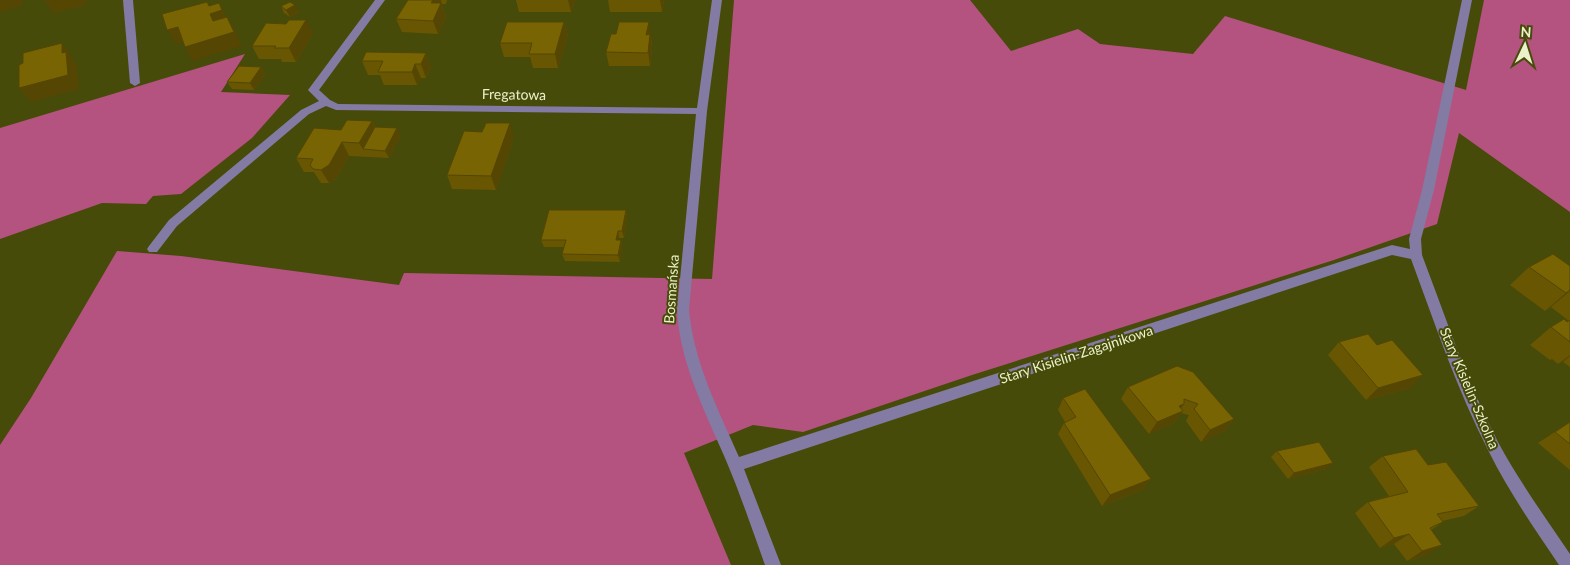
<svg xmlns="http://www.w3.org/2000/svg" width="1570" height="565" font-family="Lato,sans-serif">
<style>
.forest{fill:#b4537f}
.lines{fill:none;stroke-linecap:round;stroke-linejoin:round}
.minor{fill:#837ba3;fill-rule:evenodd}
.wall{fill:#685603}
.shaded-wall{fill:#554603}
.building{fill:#796404;stroke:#554603}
.labels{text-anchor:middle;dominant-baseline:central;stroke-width:4;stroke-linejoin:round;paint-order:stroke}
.street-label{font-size:14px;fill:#ebf1ca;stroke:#464b0a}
</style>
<rect width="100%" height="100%" fill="#464b0a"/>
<g class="forest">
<path d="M734,0H970L1011,51L1078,29L1100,44L1193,54L1225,16L1466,90L1484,0H1570V212L1459,133L1437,224L1334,260L972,375L803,432L753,425L684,453L731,565H0V445L31,398L117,251L181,256L399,285L404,273L712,279Z"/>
<path d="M245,54L221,92L290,95L252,138L181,194L153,196L146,204L102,203L0,239V128Z"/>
</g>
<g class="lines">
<g class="minor">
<path d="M123,0H133L140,83L135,86L130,83Z"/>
<path d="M375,0H385L319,90L330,100L338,104L697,108L712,0H722L707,111L689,310C694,363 718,409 739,457L1392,245L1410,249L1409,239L1422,190L1462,0H1472L1434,190L1421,239L1422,255C1446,318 1467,382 1498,442C1519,481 1545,517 1570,554V565H1559C1534,528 1509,492 1489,452C1457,390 1435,324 1411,259L1392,255L744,469L781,565H765C752,529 740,493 725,458C704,409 680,363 677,310L696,114L336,110L326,106L309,114L177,226L157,252H149L147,249L149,246L169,220L301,110L319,101L308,90Z"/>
</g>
</g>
<g class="wall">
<path d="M408,0H447L446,4H442V5L446,17L438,34L402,32L396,19Z"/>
<path d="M516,0H575L571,12H519Z"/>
<path d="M608,0H664L662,12H610Z"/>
<path d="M281,6L299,12L290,17L284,13Z"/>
<path d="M564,22L568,35L558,68H533L530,57H504L500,43Z"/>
<path d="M313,33L296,62H282L281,59H259L252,46Z"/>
<path d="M651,36L652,48L650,66H609L606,52Z"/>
<path d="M426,53L431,67L426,78H421L417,85H384L380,75H368L362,61Z"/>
<path d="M261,67L265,74L254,90L232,89L227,82Z"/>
<path d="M372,121L375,127L401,135L389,158L349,156L336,179L329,183H321L314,172H304L296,158L341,130Z"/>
<path d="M514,137L496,190L452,189L447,175Z"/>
<path d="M626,210L627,217L624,238H619V240H621L622,247L620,262L565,261L562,254L564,247H544L541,240Z"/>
<path d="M1570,266V367L1563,362L1558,364L1552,359L1550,360L1530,345L1551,327L1569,321L1551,307L1545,311L1510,285L1529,267Z"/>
<path d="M1339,342L1410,388L1366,400L1328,355Z"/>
<path d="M1177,366L1234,419L1224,431L1201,442L1186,421L1189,415L1181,413L1174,423L1149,434L1121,399L1128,387Z"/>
<path d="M1063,398L1151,479L1142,490L1102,506L1058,434L1064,423L1065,422L1058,410Z"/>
<path d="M1570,422V470L1538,443Z"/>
<path d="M1277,451L1326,469L1288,479L1271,457Z"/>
<path d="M1383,456L1428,465L1479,506L1464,516L1442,521L1443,522L1431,530L1427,555L1407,561L1394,544L1380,548L1355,513L1368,502L1389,496L1369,467Z"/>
</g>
<g class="shaded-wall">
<path d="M0,0H22V6L0,12Z"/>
<path d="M44,0H86V5L54,13Z"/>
<path d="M433,0H441L442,4V5L446,17L438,34L433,21L431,3Z"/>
<path d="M568,0H575L571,12Z"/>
<path d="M660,0H664L662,12Z"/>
<path d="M207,2L214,13L219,3L226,16L229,24L213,21Z"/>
<path d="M295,5L299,12L290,17L286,10Z"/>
<path d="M227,17L235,30L242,46L193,61L185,47Z"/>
<path d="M306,20L313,33L296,62L289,48Z"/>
<path d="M564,22L568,35L558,68L555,54Z"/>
<path d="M649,22L652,48L650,66L646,35Z"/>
<path d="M178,27L187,41L176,44L167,30Z"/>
<path d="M62,43L72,57L73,60L77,65L79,89L31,102L19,88L62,53Z"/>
<path d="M426,53L431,67L426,78L421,64Z"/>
<path d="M415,64L421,78L417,85L412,72Z"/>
<path d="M261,67L265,74L254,90L250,83Z"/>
<path d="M372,121L378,134L363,149L359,143Z"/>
<path d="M510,123L514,137L496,190L491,176Z"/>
<path d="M397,128L401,135L389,158L385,151Z"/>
<path d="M342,142L349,156L336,179L329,183L321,170Z"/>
<path d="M626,210L627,217L624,238L622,231Z"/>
<path d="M618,231L619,238L618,247L616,240Z"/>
<path d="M621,240L622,247L620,262L618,255Z"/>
<path d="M1570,291L1551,307L1545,311L1566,293Z"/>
<path d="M1570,355V356L1563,362L1558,364Z"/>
<path d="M1423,375L1410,388L1366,400L1378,388Z"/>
<path d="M1184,404L1177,414L1183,411L1174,423L1149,434L1157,422L1179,406Z"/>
<path d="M1234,419L1224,431L1201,442L1210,430Z"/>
<path d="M1333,463L1326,469L1288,479L1294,473Z"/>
<path d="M1151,479L1142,490L1102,506L1110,495Z"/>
<path d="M1409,534L1394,544L1380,548L1394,538Z"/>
<path d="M1442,545L1427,555L1407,561L1422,551Z"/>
</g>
<g class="building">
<path d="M408,0H433L431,3H441L433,21L396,19Z"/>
<path d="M207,2L209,6L219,3L222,10L210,14L213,21L227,17L234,32L185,47L178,27L167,30L162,14Z"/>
<path d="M290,2L295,5L286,10L281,6Z"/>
<path d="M289,20H306L289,48H274L276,46H252L266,23L286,24Z"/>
<path d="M507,22H564L555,54H529L532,43H500Z"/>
<path d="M619,22H649L646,35L650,34L648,53L606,52L611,34H616Z"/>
<path d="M62,43V53L66,52L68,75L19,88V65L23,63V53Z"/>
<path d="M366,52L426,53L421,64H415L412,72H378L383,61H362Z"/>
<path d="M239,66L261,67L250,83L227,82Z"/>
<path d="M347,120L372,121L359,143L342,142L329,165L321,170L313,169L310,165L313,159L296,158L314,128L341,130Z"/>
<path d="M486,123H510L491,176L447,175L464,131L482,132Z"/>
<path d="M375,127L397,128L385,151L363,149Z"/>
<path d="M549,210H626L622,231H618L616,240H621L618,255L562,254L566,240H541Z"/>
<path d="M1553,254L1570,266V290L1566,293L1529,267Z"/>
<path d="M1564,319L1567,322L1570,320V342L1551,327Z"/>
<path d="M1368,334L1377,345L1392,340L1423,375L1378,388L1339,342Z"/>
<path d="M1177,366L1193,372L1234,419L1210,430L1194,409L1198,404L1184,399V404L1179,406L1183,411L1157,422L1128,387Z"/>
<path d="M1085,389L1151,479L1110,495L1064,423L1076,417L1063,398Z"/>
<path d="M1570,422V444L1555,432Z"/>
<path d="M1319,442L1333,463L1294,473L1277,451Z"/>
<path d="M1416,449L1428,465L1446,462L1479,506L1437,514L1443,522L1430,528L1442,545L1422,551L1409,534L1394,538L1368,502L1408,492L1383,456Z"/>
</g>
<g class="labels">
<g class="street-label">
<text transform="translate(514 94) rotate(1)">Fregatowa</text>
<text transform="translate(671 289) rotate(-86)">Bosmańska</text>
<text transform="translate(1076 354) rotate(-18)">Stary Kisielin-Zagajnikowa</text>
<text transform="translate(1470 388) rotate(67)">Stary Kisielin-Szkolna</text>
</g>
</g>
<g transform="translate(1525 45) rotate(4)" stroke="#464b0a" stroke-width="4" paint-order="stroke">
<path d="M0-4L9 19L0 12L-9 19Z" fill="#ebf1ca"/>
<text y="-8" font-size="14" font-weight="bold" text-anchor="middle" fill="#ebf1ca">N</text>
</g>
</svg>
